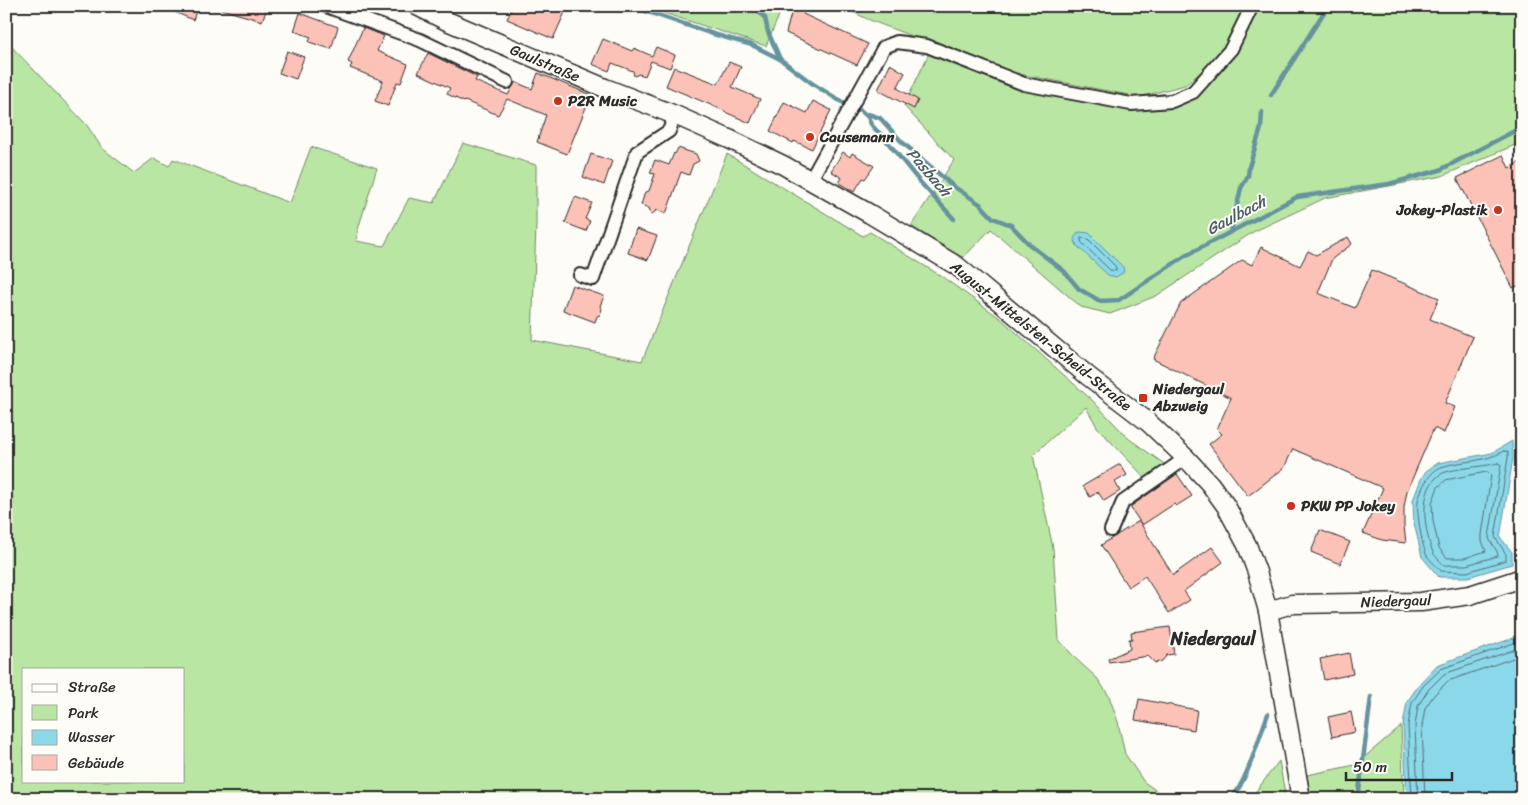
<svg xmlns="http://www.w3.org/2000/svg" width="1528" height="805" font-family="Sriracha,sans-serif">
<style>
.green{fill:#bae6a3;stroke:#728867;fill-rule:evenodd}
.water{fill:#8bd8ea;stroke:#65939e}
.lines{fill:none;stroke-linecap:round;stroke-linejoin:round}
.shore{stroke:#517077;stroke-width:1}
.stream{stroke:#65939e;stroke-width:4.5}
.building{fill:#fdc2b7;stroke:#2b2b2b}
.street-casing{stroke:#2b2b2b;stroke-width:16}
.secondary-casing{stroke:#2b2b2b;stroke-width:21}
.street{stroke:#fdfcf7;stroke-width:12}
.secondary{stroke:#fdfcf7;stroke-width:18}
.poi-dot{fill:#c8321e;stroke:#fdfcf7;stroke-width:2}
.labels{text-anchor:middle;dominant-baseline:central;stroke-width:4;stroke-linejoin:round;paint-order:stroke}
.street-label{font-size:15px;fill:#2b2b2b;stroke:#fdfcf7}
.poi-label{font-size:15px;font-weight:bold;fill:#2b2b2b;stroke:#fdfcf7;text-anchor:start}
.water-label{font-size:16px;font-style:italic;fill:#485f64;stroke:#fdfcf7}
.quarter-label{font-size:18px;font-weight:bold;fill:#2b2b2b;stroke:#fdfcf7}
</style>
<rect width="100%" height="100%" fill="#fdfcf7"/>
<filter id="ink" filterUnits="userSpaceOnUse"><feTurbulence type="fractalNoise" baseFrequency=".02" numOctaves="2"/><feDisplacementMap in="SourceGraphic" scale="10" xChannelSelector="R" yChannelSelector="G"/><feConvolveMatrix kernelMatrix="1 2 1 2 8 2 1 2 1" color-interpolation-filters="sRGB"/></filter>
<g filter="url(#ink)">
<g class="green">
<path d="M642,6H783L766,46Z"/>
<path d="M839,6H1244L1228,51L1185,85L1143,96L1181,92L1231,52L1247,6H1522V142L1442,176L1325,198L1253,232L1156,296L1110,314L1081,307L991,229L963,258L911,226L954,160L904,106L930,51L1040,88L1129,95L1003,71L872,21Z"/>
<path d="M6,41L86,124L102,148L134,173L154,158L169,166L173,159L290,203L311,147L377,168L359,226L356,241L384,246L409,198L434,203L463,143L536,165V225L532,340L642,361L727,154L863,236L870,232L941,276L1000,318L1092,400L1128,438L1167,466L1146,479L1097,427L1086,407L1033,455L1053,548L1059,640L1076,659L1097,678L1109,696L1118,722L1125,754L1144,782L1168,799H6ZM24,669H184V781H24Z"/>
<path d="M1401,726L1404,799H1311L1307,775L1355,765Z"/>
<path d="M1279,761L1286,799H1250Z"/>
</g>
<g class="water">
<path d="M1079,232L1089,233L1123,267L1124,272L1116,277L1108,275L1077,246L1074,238Z"/>
<path d="M1512,441L1513,458L1500,537L1512,552V564L1468,577H1439L1422,557L1414,523L1413,500L1421,479L1426,471L1438,463L1492,453Z"/>
<path d="M1522,635V799H1407L1403,725L1407,702L1420,683L1437,665Z"/>
</g>
<g class="lines">
<g class="shore">
<path d="M1081,238L1088,239L1116,267V271L1110,270L1082,243Z"/>
<path d="M1504,451L1508,452V458L1495,537L1506,554V560L1467,572L1441,571C1437,566 1429,560 1426,554C1422,544 1416,512 1418,501C1421,488 1429,472 1441,467C1462,460 1484,463 1504,451Z"/>
<path d="M1498,463L1501,465L1489,537C1490,544 1498,549 1498,556L1466,565H1444C1440,561 1434,556 1432,550C1424,529 1418,488 1441,474C1452,468 1484,467 1498,463Z"/>
<path d="M1488,472L1491,475L1482,535V541L1486,551L1465,558H1447L1439,548L1433,521L1432,503L1438,487L1446,480Z"/>
<path d="M1412,799L1408,725L1412,703L1423,686L1441,669L1522,640"/>
<path d="M1418,799L1415,726L1418,706L1428,690L1444,674L1522,647"/>
<path d="M1425,799L1422,726L1425,708L1434,695L1448,681L1522,655"/>
</g>
<g class="stream">
<path d="M631,6L713,34L752,45L780,59"/>
<path d="M753,6L765,18L768,32L780,59L813,84L842,102L858,108L868,117V114L880,118L902,142L953,186L980,204L993,218L1011,225L1030,245L1064,271L1079,289L1100,301L1119,300L1185,256L1297,197L1389,184L1440,170L1522,127"/>
<path d="M1271,95L1328,6"/>
<path d="M868,117C870,125 875,130 882,135L920,182L954,219"/>
<path d="M1231,231L1241,188L1248,176L1249,167L1261,128L1262,112"/>
<path d="M1231,799C1247,782 1259,737 1268,714"/>
<path d="M1358,799L1371,697"/>
</g>
</g>
<g class="building">
<path d="M161,6H198L193,20Z"/>
<path d="M222,6H268L262,21L221,9Z"/>
<path d="M513,6H559L566,10L553,39L507,19Z"/>
<path d="M793,6H805L803,14L868,44L857,65L786,33Z"/>
<path d="M300,13L338,27L331,49L309,42L311,37L294,31Z"/>
<path d="M363,28L384,36L377,51L408,64L401,83L397,82L388,106L375,101L383,81L350,68L352,64L348,62Z"/>
<path d="M603,39L632,51L634,48L652,56L656,47L675,55L670,68L651,61L645,76L639,74L634,76L633,71L612,63L609,71L592,64Z"/>
<path d="M287,51L304,57L296,79L279,73Z"/>
<path d="M428,53L477,77L475,81L508,95L515,82L532,89L538,73L591,95L567,154L537,142L546,115L507,99L498,115L465,101L464,102L447,94L450,88L418,73Z"/>
<path d="M729,62L741,67L732,87L760,99L750,123L725,112V111L666,86L674,67L718,84Z"/>
<path d="M890,64L905,73L897,88L918,100L914,109L878,90Z"/>
<path d="M813,101L831,110L812,149L794,141L793,143L770,131L784,102L807,113Z"/>
<path d="M678,148L696,154L699,161L693,164L689,175L681,172L666,214L657,210L651,215L649,208L641,205L645,192L649,191L655,174L650,173L655,160L669,165L674,153L675,154Z"/>
<path d="M843,152L850,157L852,153L874,166L865,179L863,178L854,192L839,183L842,178L831,171Z"/>
<path d="M591,154L612,161L604,185L583,177Z"/>
<path d="M1503,155L1509,168L1522,161V284L1513,288L1457,178Z"/>
<path d="M575,197L592,203L585,219L590,221L586,231L565,223Z"/>
<path d="M636,229L657,236L648,260L628,253Z"/>
<path d="M1348,237L1352,244L1332,259L1318,293L1355,308L1372,270L1439,298L1430,319L1473,337L1445,403L1455,407L1444,433L1434,428L1407,491L1404,507V526L1406,543L1382,540L1363,533L1383,488L1293,449L1284,468L1248,496L1209,444L1222,434L1217,429L1231,398L1153,359L1181,303L1242,260L1252,265L1261,247L1300,266L1308,251L1316,255Z"/>
<path d="M572,285L604,296L600,306L602,309L600,315L597,316L595,322L563,310Z"/>
<path d="M1120,464L1127,475L1115,482L1120,491L1104,501L1098,492L1090,497L1083,486Z"/>
<path d="M1177,474L1192,496L1176,506L1174,504L1142,525L1130,507Z"/>
<path d="M1139,521L1173,575L1212,547L1223,562L1184,591L1190,600L1169,613L1145,576L1128,587L1101,545Z"/>
<path d="M1320,530L1350,542L1340,564L1311,552Z"/>
<path d="M1170,627L1174,654L1167,655L1162,661L1155,663L1148,656L1109,662L1108,659L1130,649L1129,639H1132L1131,632Z"/>
<path d="M1349,653L1353,674L1324,680L1320,659Z"/>
<path d="M1139,699L1197,710L1194,730L1135,720Z"/>
<path d="M1351,712L1355,732L1332,737L1328,717Z"/>
</g>
<g class="lines">
<g class="street-casing">
<g id="street">
<path d="M326,6L420,40L507,82"/>
<path d="M810,181L884,47L897,42L927,46L1024,84L1131,104L1172,101L1193,92L1231,49L1252,6"/>
<path d="M580,275L593,279L637,152L669,131L675,115"/>
<path d="M1111,530L1123,502L1186,458"/>
</g>
</g>
<g class="secondary-casing">
<g id="secondary">
<path d="M417,6L447,21L605,88L675,115L729,139L783,165L870,214L957,266L1088,376L1148,422L1186,458L1210,484L1226,506L1247,545L1257,572L1268,611L1301,799"/>
<path d="M1268,611L1292,604L1421,602L1470,595L1522,578"/>
</g>
</g>
<use href="#street" class="street"/>
<use href="#secondary" class="secondary"/>
</g>
</g>
<g class="poi-dot">
<circle cx="558" cy="101" r="5"/>
<circle cx="810" cy="137" r="5"/>
<circle cx="1498" cy="210" r="5"/>
<rect x="1138" y="393" width="10" height="10" rx="2.5"/>
<circle cx="1291" cy="506" r="5"/>
</g>
<g class="labels">
<g class="street-label">
<text transform="translate(545 63) rotate(23)">Gaulstraße</text>
<text transform="translate(1041 336) rotate(39)">August-Mittelsten-Scheid-Straße</text>
<text transform="translate(1396 601) rotate(-2)">Niedergaul</text>
</g>
<g class="poi-label">
<text x="568" y="101">P2R Music</text>
<text x="820" y="137">Causemann</text>
<text x="1488" y="210" text-anchor="end">Jokey-Plastik</text>
<text x="1153" y="389">Niedergaul<tspan x="1153" dy="17">Abzweig</tspan></text>
<text x="1301" y="506">PKW PP Jokey</text>
</g>
<g class="water-label">
<text transform="translate(929 172) rotate(49)">Pasbach</text>
<text transform="translate(1236 215) rotate(-28)">Gaulbach</text>
</g>
<g class="quarter-label">
<text x="1213" y="639">Niedergaul</text>
</g>
</g>
<rect width="1528" height="805" fill="none" stroke="#fdfcf7" stroke-width="25"/>
<rect x="12" y="12" width="1503" height="780" fill="none" stroke="#2b2b2b" stroke-width="2" filter="url(#ink)"/>
<rect x="22" y="668" width="162" height="115" fill="#fdfcf7" stroke="#a9a8a5"/>
<rect x="32" y="684" width="25" height="8" fill="#fdfcf7" stroke="#a9a8a5"/>
<text x="68" y="692" font-size="15" fill="#2b2b2b">Straße</text>
<rect x="32" y="705" width="25" height="15" fill="#bae6a3" stroke="#a9a8a5"/>
<text x="68" y="718" font-size="15" fill="#2b2b2b">Park</text>
<rect x="32" y="730" width="25" height="15" fill="#8bd8ea" stroke="#a9a8a5"/>
<text x="68" y="742" font-size="15" fill="#2b2b2b">Wasser</text>
<rect x="32" y="755" width="25" height="15" fill="#fdc2b7" stroke="#a9a8a5"/>
<text x="68" y="768" font-size="15" fill="#2b2b2b">Gebäude</text>
<path d="M1346 772v8h106v-8" fill="none" stroke="#2b2b2b" stroke-width="2.5"/>
<text x="1353" y="772" font-size="15" fill="#2b2b2b" stroke="#fdfcf7" stroke-width="4" paint-order="stroke">50 m</text>
</svg>
